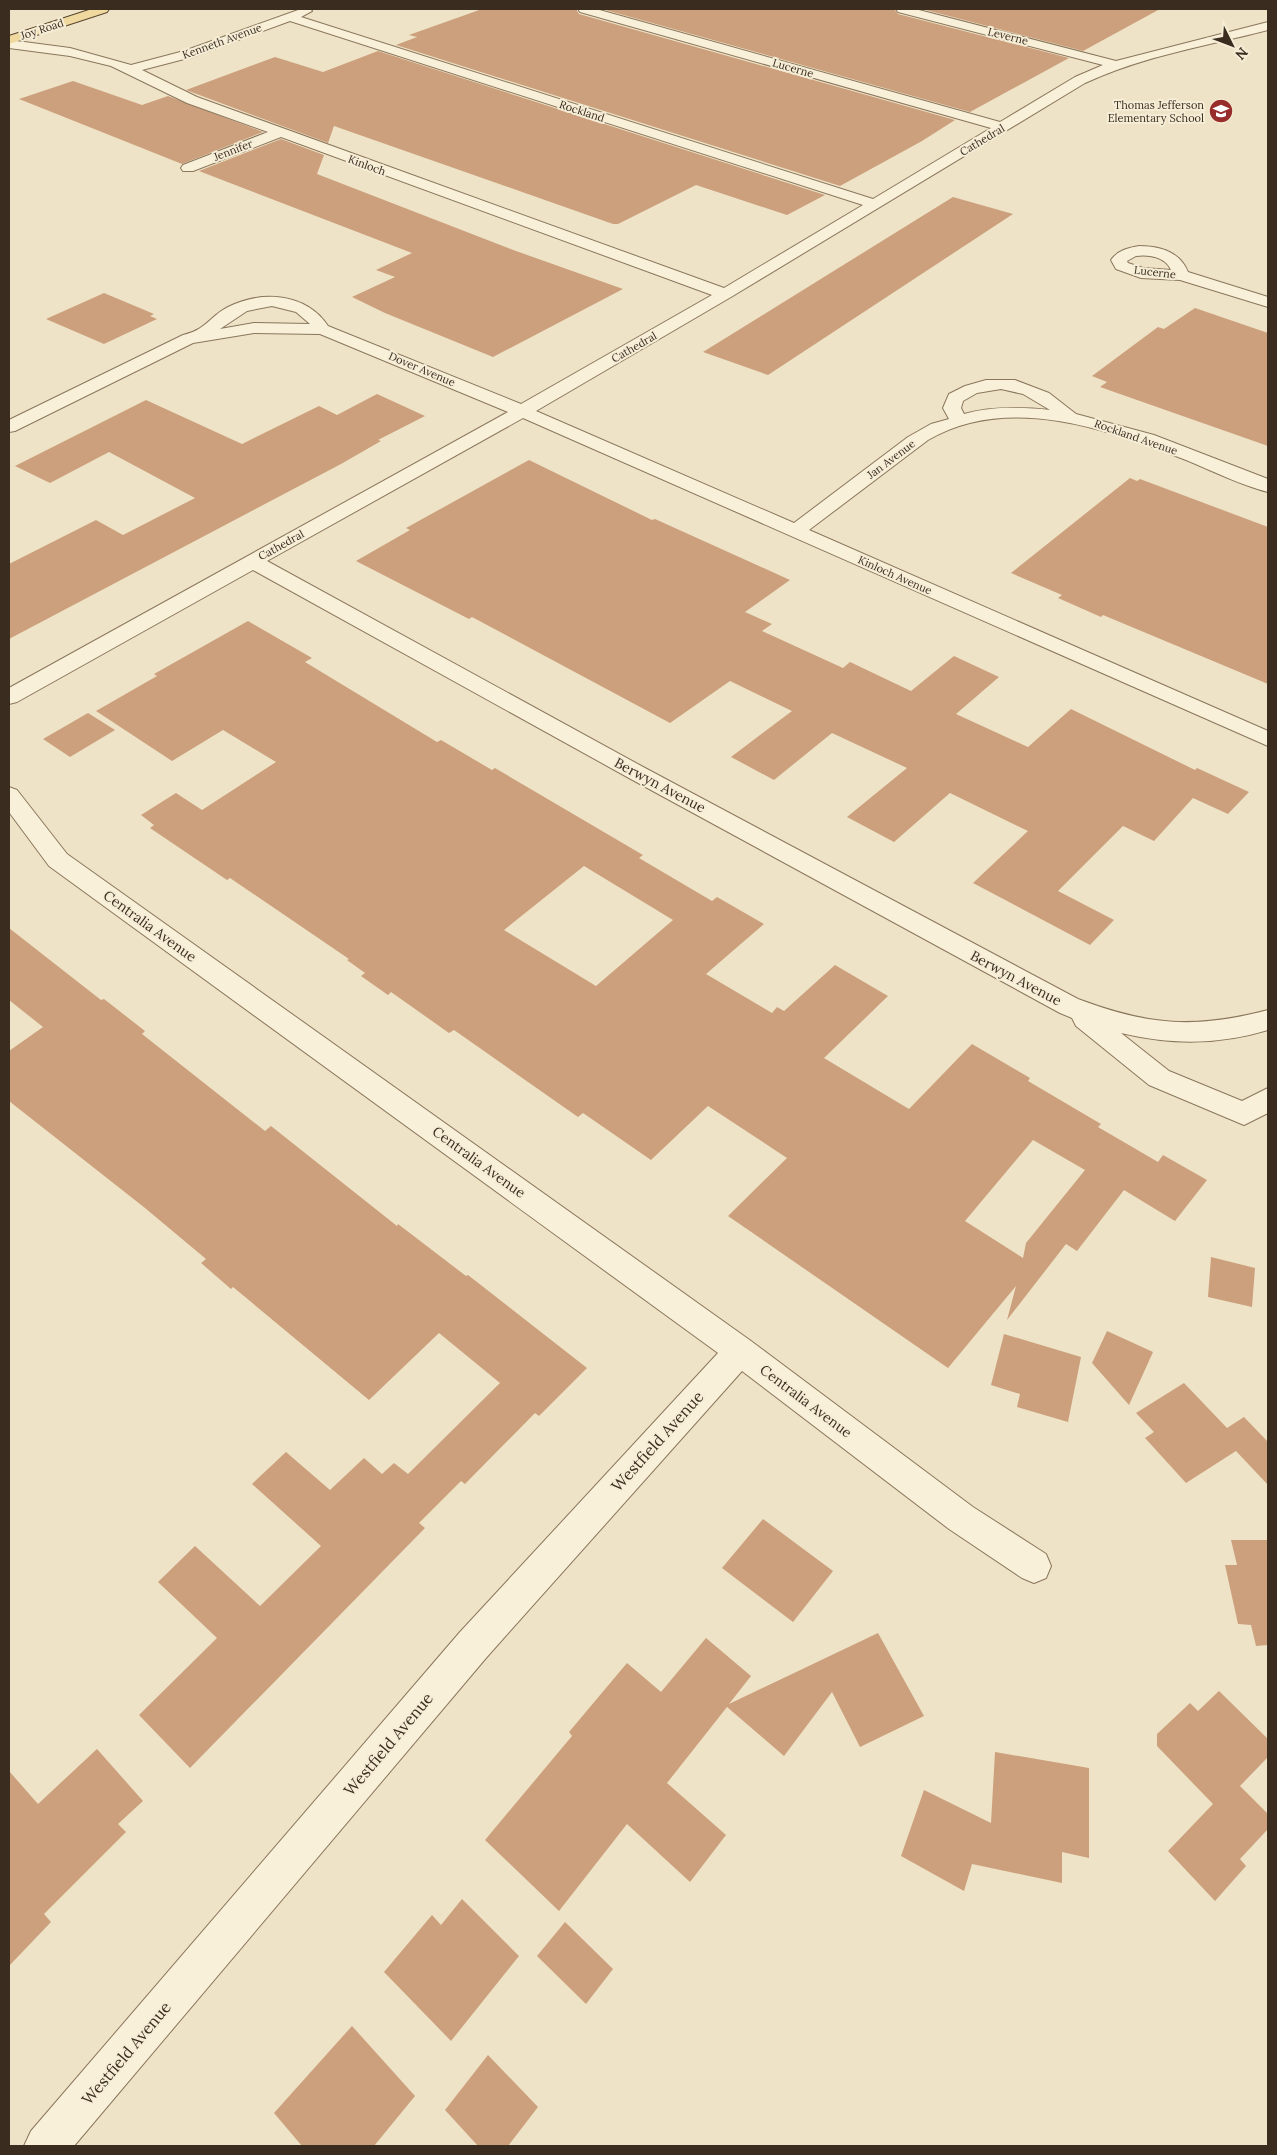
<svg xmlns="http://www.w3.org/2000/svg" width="1277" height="2155" font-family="Lora,serif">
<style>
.building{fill:#cca07d;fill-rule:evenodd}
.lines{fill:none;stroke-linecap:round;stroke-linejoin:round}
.minor-casing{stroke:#8a765c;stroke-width:2}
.major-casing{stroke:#584430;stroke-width:2}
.minor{fill:#f9f0da;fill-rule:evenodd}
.major{fill:#f0d99f;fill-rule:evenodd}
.labels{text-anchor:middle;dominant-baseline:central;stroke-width:4;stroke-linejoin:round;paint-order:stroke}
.far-street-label{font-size:11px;fill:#3a2d20;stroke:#f6edd6}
.far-poi-label{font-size:11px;fill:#3a2d20;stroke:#f6edd6;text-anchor:end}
.street-label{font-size:14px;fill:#3a2d20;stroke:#f6edd6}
.near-street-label{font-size:16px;fill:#3a2d20;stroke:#f6edd6}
</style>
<rect width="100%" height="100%" fill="#eee3c6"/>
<g class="building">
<path d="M482,9H576L579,14L955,120L922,141L840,186L396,45L417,37L409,35Z"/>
<path d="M602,9H894L898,14L1069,58L970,112Z"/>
<path d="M922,9H1160L1083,51Z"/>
<path d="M378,51L825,195L787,215L696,185L618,224H613L334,126L328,143L186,90L275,57L323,72Z"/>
<path d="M73,81L142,105L168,96L263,132L182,164L19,99Z"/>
<path d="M281,139L324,155L317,174L516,251L623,289L493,357L385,313L352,297L395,277L376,270L412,253L199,171Z"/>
<path d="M953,197L1013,214L768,375L703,352Z"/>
<path d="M104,293L154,314L150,316L157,319L104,344L46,319Z"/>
<path d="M1195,308L1268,333V446L1100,387L1107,382L1092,376L1158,327L1164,329Z"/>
<path d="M377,394L425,416L378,440L381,441L341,464L9,639V564L96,520L123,535L195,498L109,452L50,483L15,466L146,400L242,444L319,406L337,415Z"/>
<path d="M529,460L652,520L655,519L790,580L745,612L772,624L762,631L843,668L850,662L911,691L954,656L999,677L956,714L1028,747L1071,709L1195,770L1197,768L1249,792L1228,814L1193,798L1154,841L1123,826L1058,891L1114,920L1090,945L973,883L1028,831L950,793L894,842L847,817L907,768L832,733L774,780L731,757L792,711L730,681L670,723L472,617L469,619L356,561L410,530L406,528Z"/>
<path d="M1130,478L1137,481L1140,479L1268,527V684L1103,615L1101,617L1058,598L1062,595L1011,573Z"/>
<path d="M248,621L312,658L305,662L437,742L441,740L492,770L495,768L643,855L639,858L712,901L717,897L764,924L706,974L772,1013L777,1007L784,1011L835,965L888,996L824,1058L909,1109L972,1044L1030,1078L1028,1081L1101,1124L1098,1127L1158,1162L1163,1155L1207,1180L1175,1221L1124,1190L1077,1251L1066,1244L1007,1320L1016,1286L948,1368L728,1216L787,1158L708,1106L651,1160L583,1113L578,1117L454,1030L449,1033L391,992L388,995L361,976L365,973L347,960L349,959L230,878L227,880L150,828L154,825L141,815L176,793L202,810L276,762L223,730L172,761L96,711L157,676L154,674ZM584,866L673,920L596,986L504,930ZM1033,1140L1085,1170L1026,1243L1023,1258L965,1221Z"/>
<path d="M88,713L115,730L70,757L43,739Z"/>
<path d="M9,928L101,1000L104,999L145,1031L142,1034L265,1131L271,1126L397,1226L398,1224L466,1276L468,1275L587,1368L539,1416L535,1413L465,1484L461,1481L419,1523L425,1528L190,1768L139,1715L217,1638L158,1582L195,1546L260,1606L321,1546L252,1484L286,1452L330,1490L364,1458L382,1474L394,1463L408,1474L500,1383L439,1333L369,1400L233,1287L231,1289L201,1263L206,1259L145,1208L9,1101V1051L43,1027L9,1000Z"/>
<path d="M1211,1257L1255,1268L1252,1307L1208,1297Z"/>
<path d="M1107,1331L1153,1352L1129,1405L1092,1363Z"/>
<path d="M1004,1334L1081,1357L1068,1422L1017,1407L1020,1394L991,1385Z"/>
<path d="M1184,1383L1227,1428L1244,1417L1268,1442V1485L1236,1451L1186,1483L1145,1438L1154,1432L1136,1413Z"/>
<path d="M763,1519L833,1571L793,1622L722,1568Z"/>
<path d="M1231,1540H1268V1645L1256,1646L1251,1625L1238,1624L1225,1565H1237Z"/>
<path d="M878,1633L924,1716L860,1747L832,1692L784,1756L727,1707L667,1783L726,1835L690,1882L627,1824L559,1911L485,1840L572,1736L569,1732L627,1663L661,1692L706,1638L751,1676L729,1704Z"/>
<path d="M1219,1691L1268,1739V1757L1240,1786L1268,1814V1829L1240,1859L1246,1866L1215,1901L1168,1851L1213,1804L1157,1746V1734L1190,1703L1198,1711Z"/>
<path d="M97,1749L143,1801L118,1824L126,1832L44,1914L51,1922L9,1966V1771L38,1804Z"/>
<path d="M995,1752L1089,1768V1858L1062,1852V1883L972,1864L964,1891L901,1856L924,1790L991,1823Z"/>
<path d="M462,1899L519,1956L451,2041L384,1972L432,1915L441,1925Z"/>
<path d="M565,1922L613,1969L586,2004L537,1956Z"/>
<path d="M352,2026L415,2096L374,2146H302L274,2113Z"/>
<path d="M488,2055L538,2107L508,2146H478L445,2110Z"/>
</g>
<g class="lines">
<g class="minor-casing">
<g id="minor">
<path d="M301,9H310L312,11L301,17L873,199L991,128L580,12L578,9H596L1000,122L1075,77L1103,65L898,12L896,9H915L1116,61L1268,22V30C1206,46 1143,56 1085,83L731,297L536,411L794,523L908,437L931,424L949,419L943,408L949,394L965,386L986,380H1015L1049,393L1076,414L1154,435L1268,479V492C1240,485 1213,471 1186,460C1108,429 1007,393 928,440L809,530L1268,731V746L523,418L267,561L645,768L1078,999C1150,1026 1195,1029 1268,1010V1030C1218,1045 1172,1045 1121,1033L1169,1071L1242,1101L1268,1088V1113L1244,1125L1149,1085L1076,1026L1072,1018L1060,1013L629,778L253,570L17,702L9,704V688L508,412L320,334L254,333L193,343L15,431L9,432V420L183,335C206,330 209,317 228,307C262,290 306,293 328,326L521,404L712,295L281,137L193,171H183L181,168L183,165L268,132L187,103L111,66L70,56L9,48V40L70,48L131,65L184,51ZM290,21L863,205L724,288L197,97L142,70L192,57ZM272,306L296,312L310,324L254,323L220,329L247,311ZM1001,389L1023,394L1050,410C1021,407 992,406 964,414L961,408L963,401L977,393Z"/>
<path d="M1139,246C1160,246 1180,252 1188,272L1268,297V307L1180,280L1141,278L1116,269L1111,260C1118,250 1128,248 1139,246ZM1136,256C1148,254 1166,257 1171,270L1143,268L1128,263L1127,261Z"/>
<path d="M9,787L17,790L67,854L751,1341L973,1507L1046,1554L1051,1566L1046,1578L1034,1583L1022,1578L949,1529L742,1371L486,1658L74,2146H24L31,2131L460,1632L718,1353L49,866L9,812Z"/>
</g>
</g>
<g class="major-casing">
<path id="major" d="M92,9H109L107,12L9,44V36Z"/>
</g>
<use href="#minor" class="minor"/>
<use href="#major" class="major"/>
</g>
<defs>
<g id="school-disc" transform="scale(1.25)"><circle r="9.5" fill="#982e2c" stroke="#f6edd6"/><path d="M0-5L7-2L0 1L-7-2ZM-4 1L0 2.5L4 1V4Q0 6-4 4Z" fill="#fff"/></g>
</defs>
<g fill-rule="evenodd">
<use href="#school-disc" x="1221" y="111"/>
</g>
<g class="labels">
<g class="far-street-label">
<text transform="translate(42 29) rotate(-18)">Joy Road</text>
<text transform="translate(1008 36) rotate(14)">Leverne</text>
<text transform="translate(222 41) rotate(-20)">Kenneth Avenue</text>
<text transform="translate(793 68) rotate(16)">Lucerne</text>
<text transform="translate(582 111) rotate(18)">Rockland</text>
<text transform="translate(982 140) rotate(-31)">Cathedral</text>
<text transform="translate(233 150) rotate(-21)">Jennifer</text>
<text transform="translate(367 165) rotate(20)">Kinloch</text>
<text transform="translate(1155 272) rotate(7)">Lucerne</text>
<text transform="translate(634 347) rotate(-30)">Cathedral</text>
<text transform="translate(422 369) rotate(23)">Dover Avenue</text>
<text transform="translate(1136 437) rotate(19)">Rockland Avenue</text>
<text transform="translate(891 459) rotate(-37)">Jan Avenue</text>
<text transform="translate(281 545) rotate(-29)">Cathedral</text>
<text transform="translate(895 575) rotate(24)">Kinloch Avenue</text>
</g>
<g class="far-poi-label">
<text x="1204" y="105">Thomas Jefferson<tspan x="1204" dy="13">Elementary School</tspan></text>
</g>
<g class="street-label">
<text transform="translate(660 785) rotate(28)">Berwyn Avenue</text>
<text transform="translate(150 926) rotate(36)">Centralia Avenue</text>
<text transform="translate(1016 978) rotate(28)">Berwyn Avenue</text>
<text transform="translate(479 1162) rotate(36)">Centralia Avenue</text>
<text transform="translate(806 1401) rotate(37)">Centralia Avenue</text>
</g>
<g class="near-street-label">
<text transform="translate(657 1441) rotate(-48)">Westfield Avenue</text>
<text transform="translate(388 1744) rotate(-50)">Westfield Avenue</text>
<text transform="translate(126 2053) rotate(-50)">Westfield Avenue</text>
</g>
</g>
<rect width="1277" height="2155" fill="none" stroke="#3a2d20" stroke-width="20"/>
<g transform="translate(1232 45) rotate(132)" stroke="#f6edd6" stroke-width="4" paint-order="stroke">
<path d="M0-4L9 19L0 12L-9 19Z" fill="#3a2d20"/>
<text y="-8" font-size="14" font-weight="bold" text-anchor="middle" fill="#3a2d20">N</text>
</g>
</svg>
